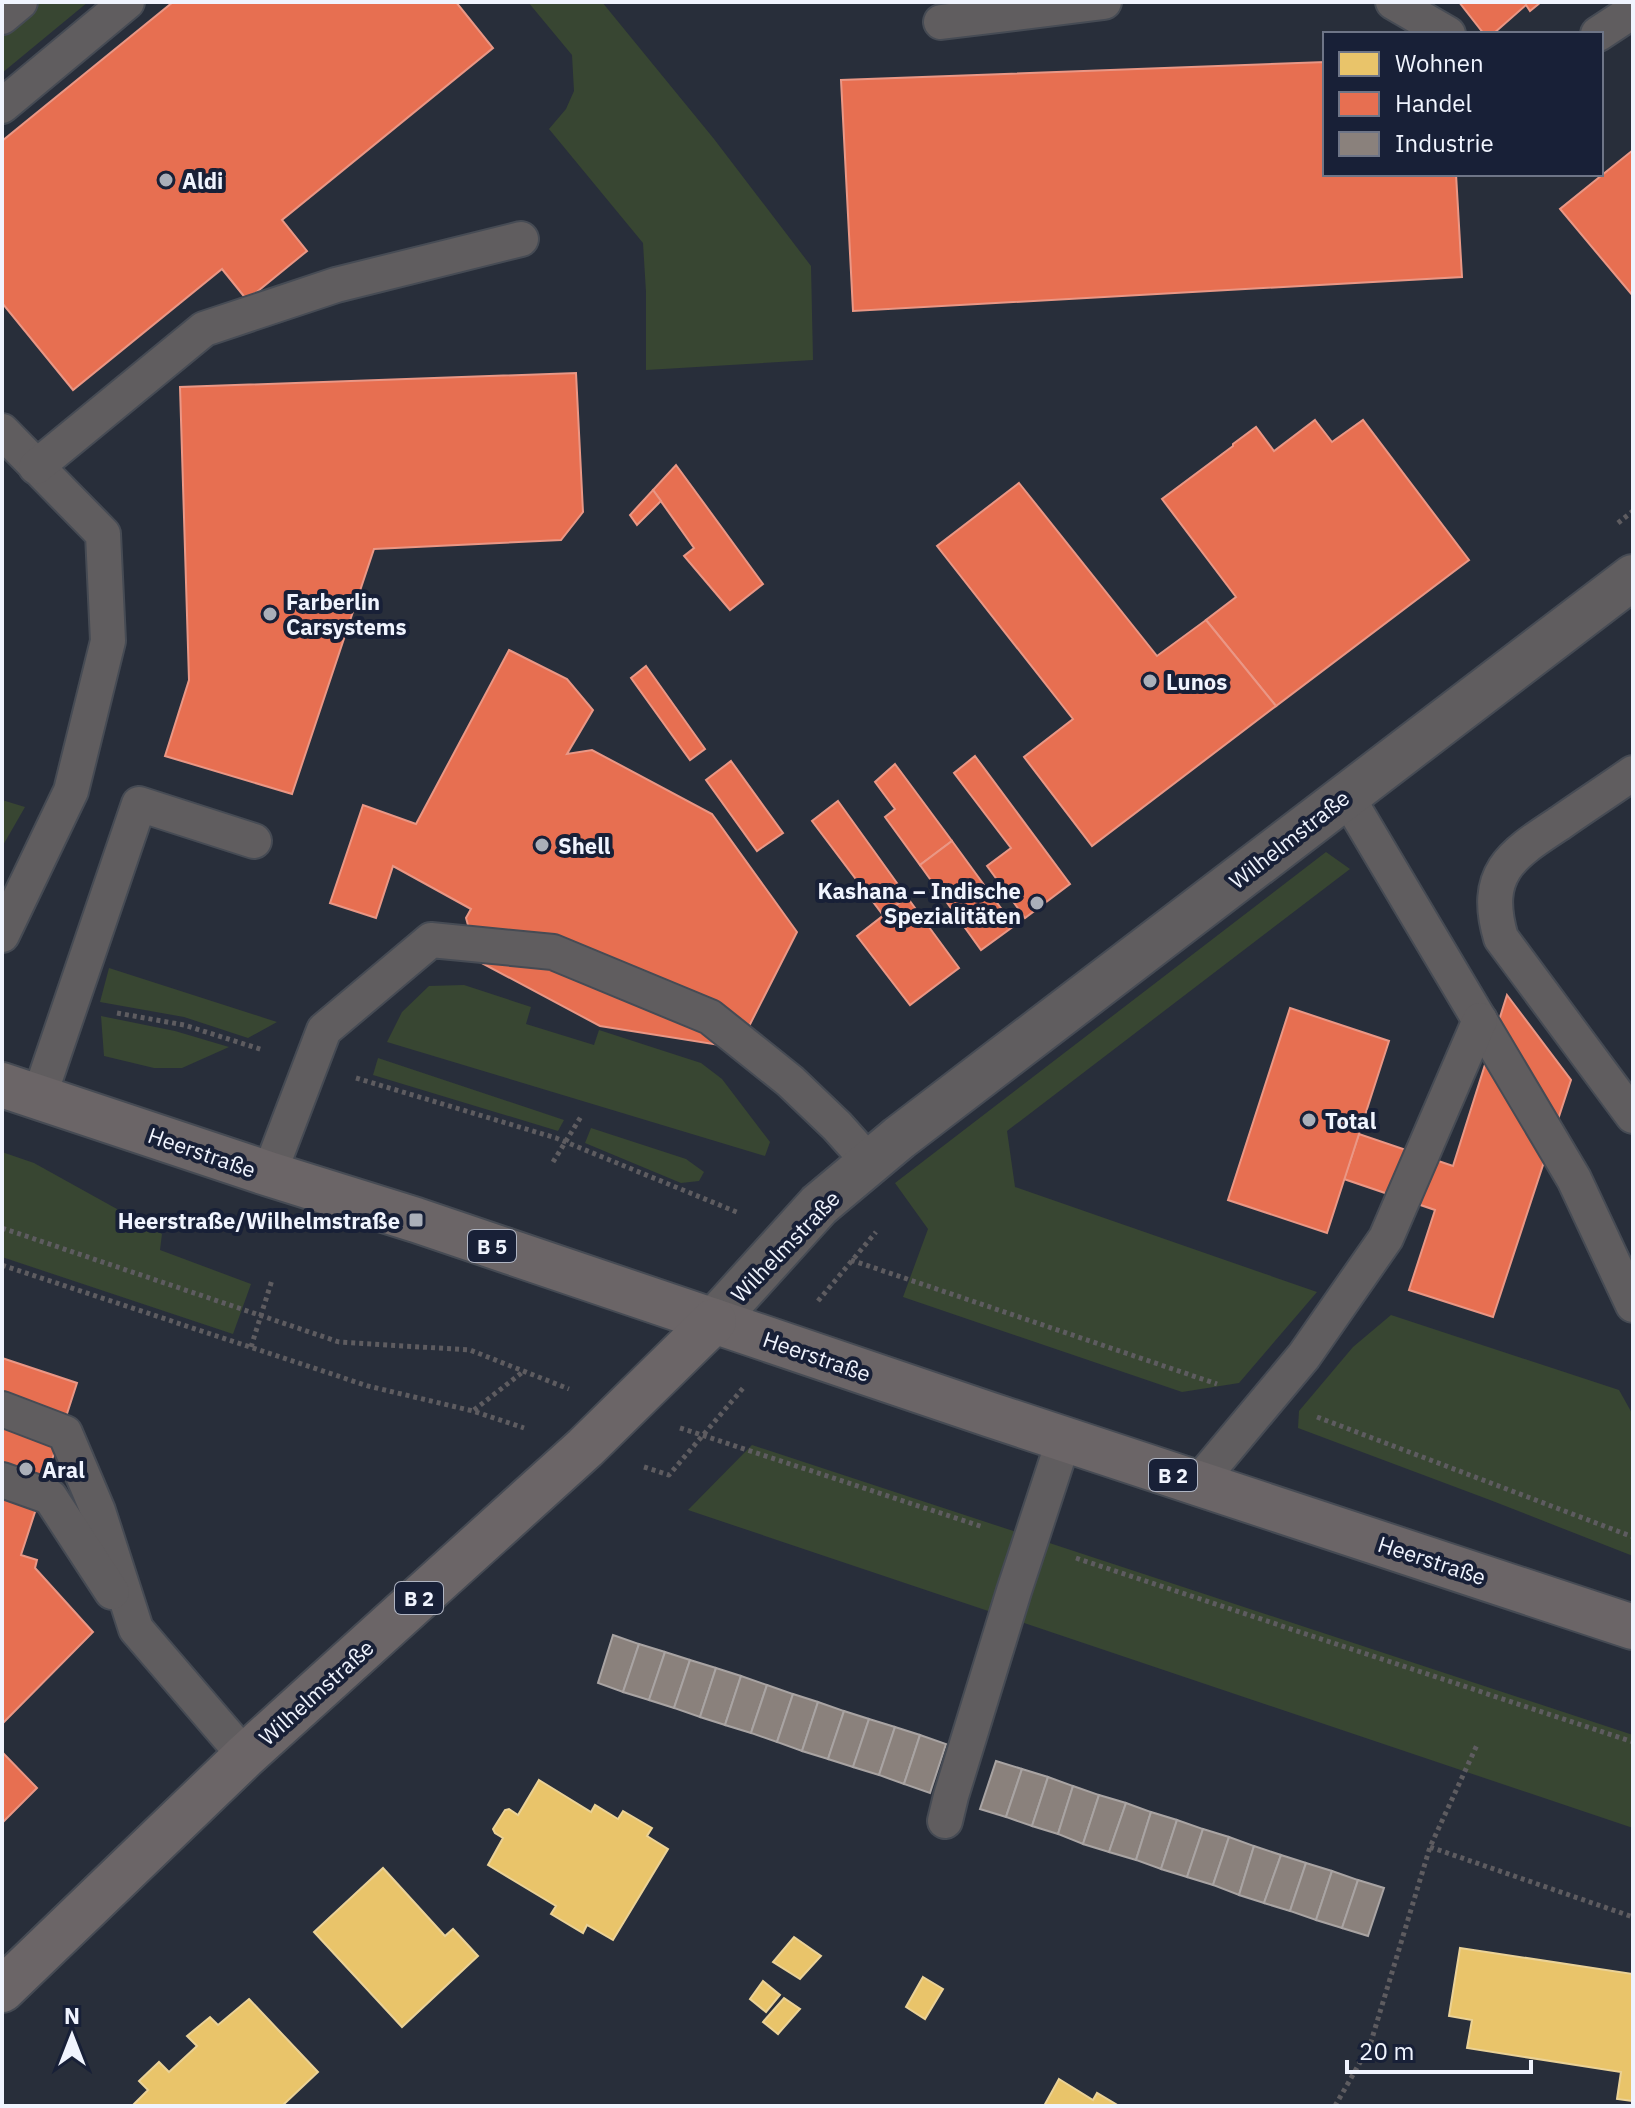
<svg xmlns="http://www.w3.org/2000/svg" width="1635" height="2108" font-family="'IBM Plex Sans',sans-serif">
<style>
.green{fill:#384632}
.homes{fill:#e9c46a;stroke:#ebd296;stroke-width:2}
.shops{fill:#e76f51;stroke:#ea9785;stroke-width:2}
.industry{fill:#8a817c;stroke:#a9a4a3;stroke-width:2}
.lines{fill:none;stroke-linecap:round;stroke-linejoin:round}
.service-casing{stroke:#464b54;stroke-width:38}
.minor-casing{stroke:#464b54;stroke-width:48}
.primary-casing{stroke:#464b54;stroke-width:48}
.path{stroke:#5e5c60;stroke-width:5;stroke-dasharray:4 4;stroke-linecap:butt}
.service{stroke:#605d5f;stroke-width:34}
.minor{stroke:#605d5f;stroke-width:44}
.primary{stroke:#6b6567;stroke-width:44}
.poi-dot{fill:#aaafb9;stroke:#182037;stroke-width:3}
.labels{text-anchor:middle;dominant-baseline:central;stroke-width:8;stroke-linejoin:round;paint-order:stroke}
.shield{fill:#182037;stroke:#afb4c2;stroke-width:2}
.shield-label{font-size:20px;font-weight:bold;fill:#f0f4fe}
.poi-label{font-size:22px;font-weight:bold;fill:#f0f4fe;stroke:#182037;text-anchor:start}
.street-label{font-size:22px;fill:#f0f4fe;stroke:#182037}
</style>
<rect width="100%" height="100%" fill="#282e3a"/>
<g class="green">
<path d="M2,2H88L2,73Z"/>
<path d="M528,2H602L714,139L811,266L813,360L646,370V292L643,243L549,129L566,109L574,91L572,55Z"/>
<path d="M2,800L25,807L2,847Z"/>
<path d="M1326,852L1350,869L1007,1131L1015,1187L1317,1292L1239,1383L1182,1392L903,1297L928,1229L895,1183Z"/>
<path d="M109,968L277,1022L248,1038L184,1017L100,1002Z"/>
<path d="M464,985L531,1007L526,1024L594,1045L599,1030L701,1063L722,1079L770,1142L765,1156L387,1042L402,1012L429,986Z"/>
<path d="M101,1016L175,1031L229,1047L182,1068H154L104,1056Z"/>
<path d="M378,1058L564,1120L558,1131L373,1075Z"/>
<path d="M591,1128L686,1159L704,1172L699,1181L681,1183L585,1143Z"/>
<path d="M2,1152L34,1163L162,1234L160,1250L251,1284L233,1334L2,1257Z"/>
<path d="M1391,1315L1619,1390L1633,1415V1556L1490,1500L1298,1428L1299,1411L1353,1347Z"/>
<path d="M752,1445L1633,1735V1828L688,1510Z"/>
</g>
<g class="homes">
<path d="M539,1780L591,1812L595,1805L618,1819L623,1811L652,1828L647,1836L668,1849L613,1940L587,1925L583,1933L551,1914L556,1906L488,1865L503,1838L495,1833L493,1829L505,1810L509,1809L518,1815Z"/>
<path d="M383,1868L445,1936L453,1929L478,1956L402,2027L314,1932Z"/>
<path d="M794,1937L821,1956L800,1979L773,1962Z"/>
<path d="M1460,1948L1633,1974V2101L1617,2099L1621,2072L1467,2048L1472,2020L1449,2016Z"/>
<path d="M923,1977L943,1989L925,2019L906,2007Z"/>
<path d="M763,1981L780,1995L766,2012L750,1999Z"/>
<path d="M784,1998L800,2009L778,2034L763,2022Z"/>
<path d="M249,1999L318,2072L282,2106H132L148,2090L139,2081L159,2062L169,2072L197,2046L187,2036L210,2017L218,2025Z"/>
<path d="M1059,2079L1093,2100L1097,2093L1119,2106H1044Z"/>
</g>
<g class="shops">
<path d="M173,2H456L493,48L282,220L307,251L247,300L222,269L73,390L2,303V141Z"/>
<path d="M1459,2H1541L1530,11L1526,5L1493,34H1484Z"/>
<path d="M1325,62V174H1456L1462,277L853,311L841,80Z"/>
<path d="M1633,150V296L1560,209Z"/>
<path d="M576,373L583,512L561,540L374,549L292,794L165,756L189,680L180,387Z"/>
<path d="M1315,420L1332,442L1363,420L1469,560L1276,706L1206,620L1236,597L1162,499L1233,446V444L1256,427L1274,451Z"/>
<path d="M676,465L763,584L730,610L684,556L694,548L653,490Z"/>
<path d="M1019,483L1157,656L1206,620L1276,706L1092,846L1024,757L1073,719L937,546Z"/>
<path d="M653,490L661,501L637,525L630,515Z"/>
<path d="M509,650L567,679L593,710L567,754L592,750L712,814L797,932L738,1048L600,1026L478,961L466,918L471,909L393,866L376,918L330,903L363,805L416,824Z"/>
<path d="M646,666L705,749L690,760L631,678Z"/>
<path d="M975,756L1070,884L1025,918L987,866L1011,848L954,773Z"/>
<path d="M731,761L783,833L757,851L706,780Z"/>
<path d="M895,764L952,841L920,865L885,817L895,809L875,782Z"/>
<path d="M838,801L907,897L883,915L812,821Z"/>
<path d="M952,841L1014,926L981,950L920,865Z"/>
<path d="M907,897L959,968L910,1005L857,936Z"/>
<path d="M1507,995L1571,1080L1493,1317L1409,1290L1435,1210L1344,1179L1359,1134L1453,1166Z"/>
<path d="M1290,1008L1389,1041L1327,1233L1228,1200Z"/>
<path d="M2,1358L77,1383L21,1555L37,1560L35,1568L93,1632L2,1724Z"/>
<path d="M2,1752L37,1788L2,1823Z"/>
</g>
<g class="industry">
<path d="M613,1635L639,1644L623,1692L598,1683Z"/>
<path d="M639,1644L665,1652L649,1700L623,1692Z"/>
<path d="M665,1652L690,1660L674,1708L649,1700Z"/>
<path d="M690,1660L716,1668L700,1717L674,1708Z"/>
<path d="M716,1668L741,1676L725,1725L700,1717Z"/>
<path d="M741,1676L767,1685L751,1733L725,1725Z"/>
<path d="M767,1685L793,1694L777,1742L751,1733Z"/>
<path d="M793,1694L818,1702L802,1751L777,1742Z"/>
<path d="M818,1702L844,1711L828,1759L802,1751Z"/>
<path d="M844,1711L869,1719L853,1767L828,1759Z"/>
<path d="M869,1719L895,1727L879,1775L853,1767Z"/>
<path d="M895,1727L920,1735L904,1784L879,1775Z"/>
<path d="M920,1735L946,1744L930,1793L904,1784Z"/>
<path d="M996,1761L1022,1769L1006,1817L980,1809Z"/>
<path d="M1022,1769L1048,1777L1032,1826L1006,1817Z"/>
<path d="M1048,1777L1073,1786L1058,1834L1032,1826Z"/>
<path d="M1073,1786L1099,1795L1083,1844L1058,1834Z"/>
<path d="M1099,1795L1126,1803L1109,1852L1083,1844Z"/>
<path d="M1126,1803L1151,1812L1136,1860L1109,1852Z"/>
<path d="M1151,1812L1177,1820L1161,1869L1136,1860Z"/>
<path d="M1177,1820L1203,1829L1187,1877L1161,1869Z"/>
<path d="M1203,1829L1229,1837L1213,1885L1187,1877Z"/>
<path d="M1229,1837L1254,1846L1239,1895L1213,1885Z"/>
<path d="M1254,1846L1281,1855L1264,1903L1239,1895Z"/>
<path d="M1281,1855L1306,1863L1290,1911L1264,1903Z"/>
<path d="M1306,1863L1332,1871L1316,1920L1290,1911Z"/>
<path d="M1332,1871L1358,1880L1342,1928L1316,1920Z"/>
<path d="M1358,1880L1384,1888L1368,1936L1342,1928Z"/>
</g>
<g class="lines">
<g class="service-casing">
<g id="service">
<path d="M1393,2L1448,34"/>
<path d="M2,17L20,2"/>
<path d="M941,22L1104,2"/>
<path d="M1598,34L1633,11"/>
<path d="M2,106L127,2"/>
<path d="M2,431L103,534L108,641L71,791L2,935"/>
<path d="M36,467L204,329L336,285L521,239"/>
<path d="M1633,773C1609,790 1584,806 1560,823C1511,855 1482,873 1501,938L1633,1116"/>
<path d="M1346,795L1574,1179L1633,1305"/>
<path d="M39,1097L139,804L254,841"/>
<path d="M269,1174L324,1030L431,940L553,952L710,1017L790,1081L837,1126L870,1163"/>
<path d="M2,1409L65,1433L98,1511L136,1629L245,1756"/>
<path d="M2,1480L50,1497L112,1592"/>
<path d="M1198,1483L1304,1356L1386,1238L1480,1020"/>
<path d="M945,1821L951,1796L1014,1591L1064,1439"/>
</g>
</g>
<g class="minor-casing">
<path id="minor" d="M714,1321L819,1205L899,1138L1633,577"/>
</g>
<g class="primary-casing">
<g id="primary">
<path d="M2,1085L269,1174L416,1220L991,1415L1633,1627"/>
<path d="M2,1990L245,1756L585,1448L714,1321"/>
</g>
</g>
<g class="path">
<path d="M1618,523L1633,511"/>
<path d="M117,1013L184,1025L263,1050"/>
<path d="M356,1078L556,1138L739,1213"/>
<path d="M553,1162L582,1115"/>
<path d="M2,1228L339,1342L470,1350L569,1389"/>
<path d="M851,1260L1217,1384"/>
<path d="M2,1265L368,1386L473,1411L524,1428"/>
<path d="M818,1301L876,1232"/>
<path d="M251,1347L272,1280"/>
<path d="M474,1410L524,1371"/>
<path d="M1317,1417L1633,1537"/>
<path d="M680,1428L983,1527"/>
<path d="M644,1467L669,1475L744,1387"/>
<path d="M1076,1558L1633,1742"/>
<path d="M1430,1847L1633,1917"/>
<path d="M1335,2106L1370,2045L1430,1847L1477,1745"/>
</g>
<use href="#service" class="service"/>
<use href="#minor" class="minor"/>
<use href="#primary" class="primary"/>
</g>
<g class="poi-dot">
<circle cx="166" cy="180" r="8"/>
<circle cx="270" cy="614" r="8"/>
<circle cx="1150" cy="681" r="8"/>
<circle cx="542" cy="845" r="8"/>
<circle cx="1037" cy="903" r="8"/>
<circle cx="1309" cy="1120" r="8"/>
<rect x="408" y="1212" width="16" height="16" rx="4"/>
<circle cx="26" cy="1469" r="8"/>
</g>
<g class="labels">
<g class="shield">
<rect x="468" y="1230" width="48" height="32" rx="6"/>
<rect x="1149" y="1459" width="48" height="32" rx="6"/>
<rect x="395" y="1582" width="48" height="32" rx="6"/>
</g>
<g class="shield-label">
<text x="492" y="1246">B 5</text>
<text x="1173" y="1475">B 2</text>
<text x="419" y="1598">B 2</text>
</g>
<g class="poi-label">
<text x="182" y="180">Aldi</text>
<text x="286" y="601">Farberlin<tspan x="286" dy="25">Carsystems</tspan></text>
<text x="1166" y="681">Lunos</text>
<text x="558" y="845">Shell</text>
<text x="1021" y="890" text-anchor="end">Kashana – Indische<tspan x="1021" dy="25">Spezialitäten</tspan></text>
<text x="1325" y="1120">Total</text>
<text x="400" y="1220" text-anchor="end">Heerstraße/Wilhelmstraße</text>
<text x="42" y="1469">Aral</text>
</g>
<g class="street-label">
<text transform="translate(1289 839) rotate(-38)">Wilhelmstraße</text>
<text transform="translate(202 1152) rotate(19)">Heerstraße</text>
<text transform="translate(785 1246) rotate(-46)">Wilhelmstraße</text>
<text transform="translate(817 1356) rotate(19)">Heerstraße</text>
<text transform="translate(1432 1560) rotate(18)">Heerstraße</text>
<text transform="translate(316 1692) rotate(-42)">Wilhelmstraße</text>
</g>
</g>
<rect width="1635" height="2108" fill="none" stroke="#f0f4fe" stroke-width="8"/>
<rect x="1323" y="32" width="280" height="144" fill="#182037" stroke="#6e7587" stroke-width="2"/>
<rect x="1339" y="52" width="40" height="24" fill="#e9c46a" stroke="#6e7587" stroke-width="2"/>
<text x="1395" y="72" font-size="24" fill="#f0f4fe">Wohnen</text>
<rect x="1339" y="92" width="40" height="24" fill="#e76f51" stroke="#6e7587" stroke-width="2"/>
<text x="1395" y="112" font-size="24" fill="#f0f4fe">Handel</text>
<rect x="1339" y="132" width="40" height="24" fill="#8a817c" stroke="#6e7587" stroke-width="2"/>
<text x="1395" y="152" font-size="24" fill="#f0f4fe">Industrie</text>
<g transform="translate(72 2036)" stroke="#182037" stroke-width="6" paint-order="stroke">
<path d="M0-6L14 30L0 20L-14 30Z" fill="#f0f4fe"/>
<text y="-12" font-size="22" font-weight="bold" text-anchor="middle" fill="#f0f4fe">N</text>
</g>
<path d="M1347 2060v12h184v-12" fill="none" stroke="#f0f4fe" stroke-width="4"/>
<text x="1359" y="2060" font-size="24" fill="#f0f4fe" stroke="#182037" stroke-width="6" paint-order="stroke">20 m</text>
</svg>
